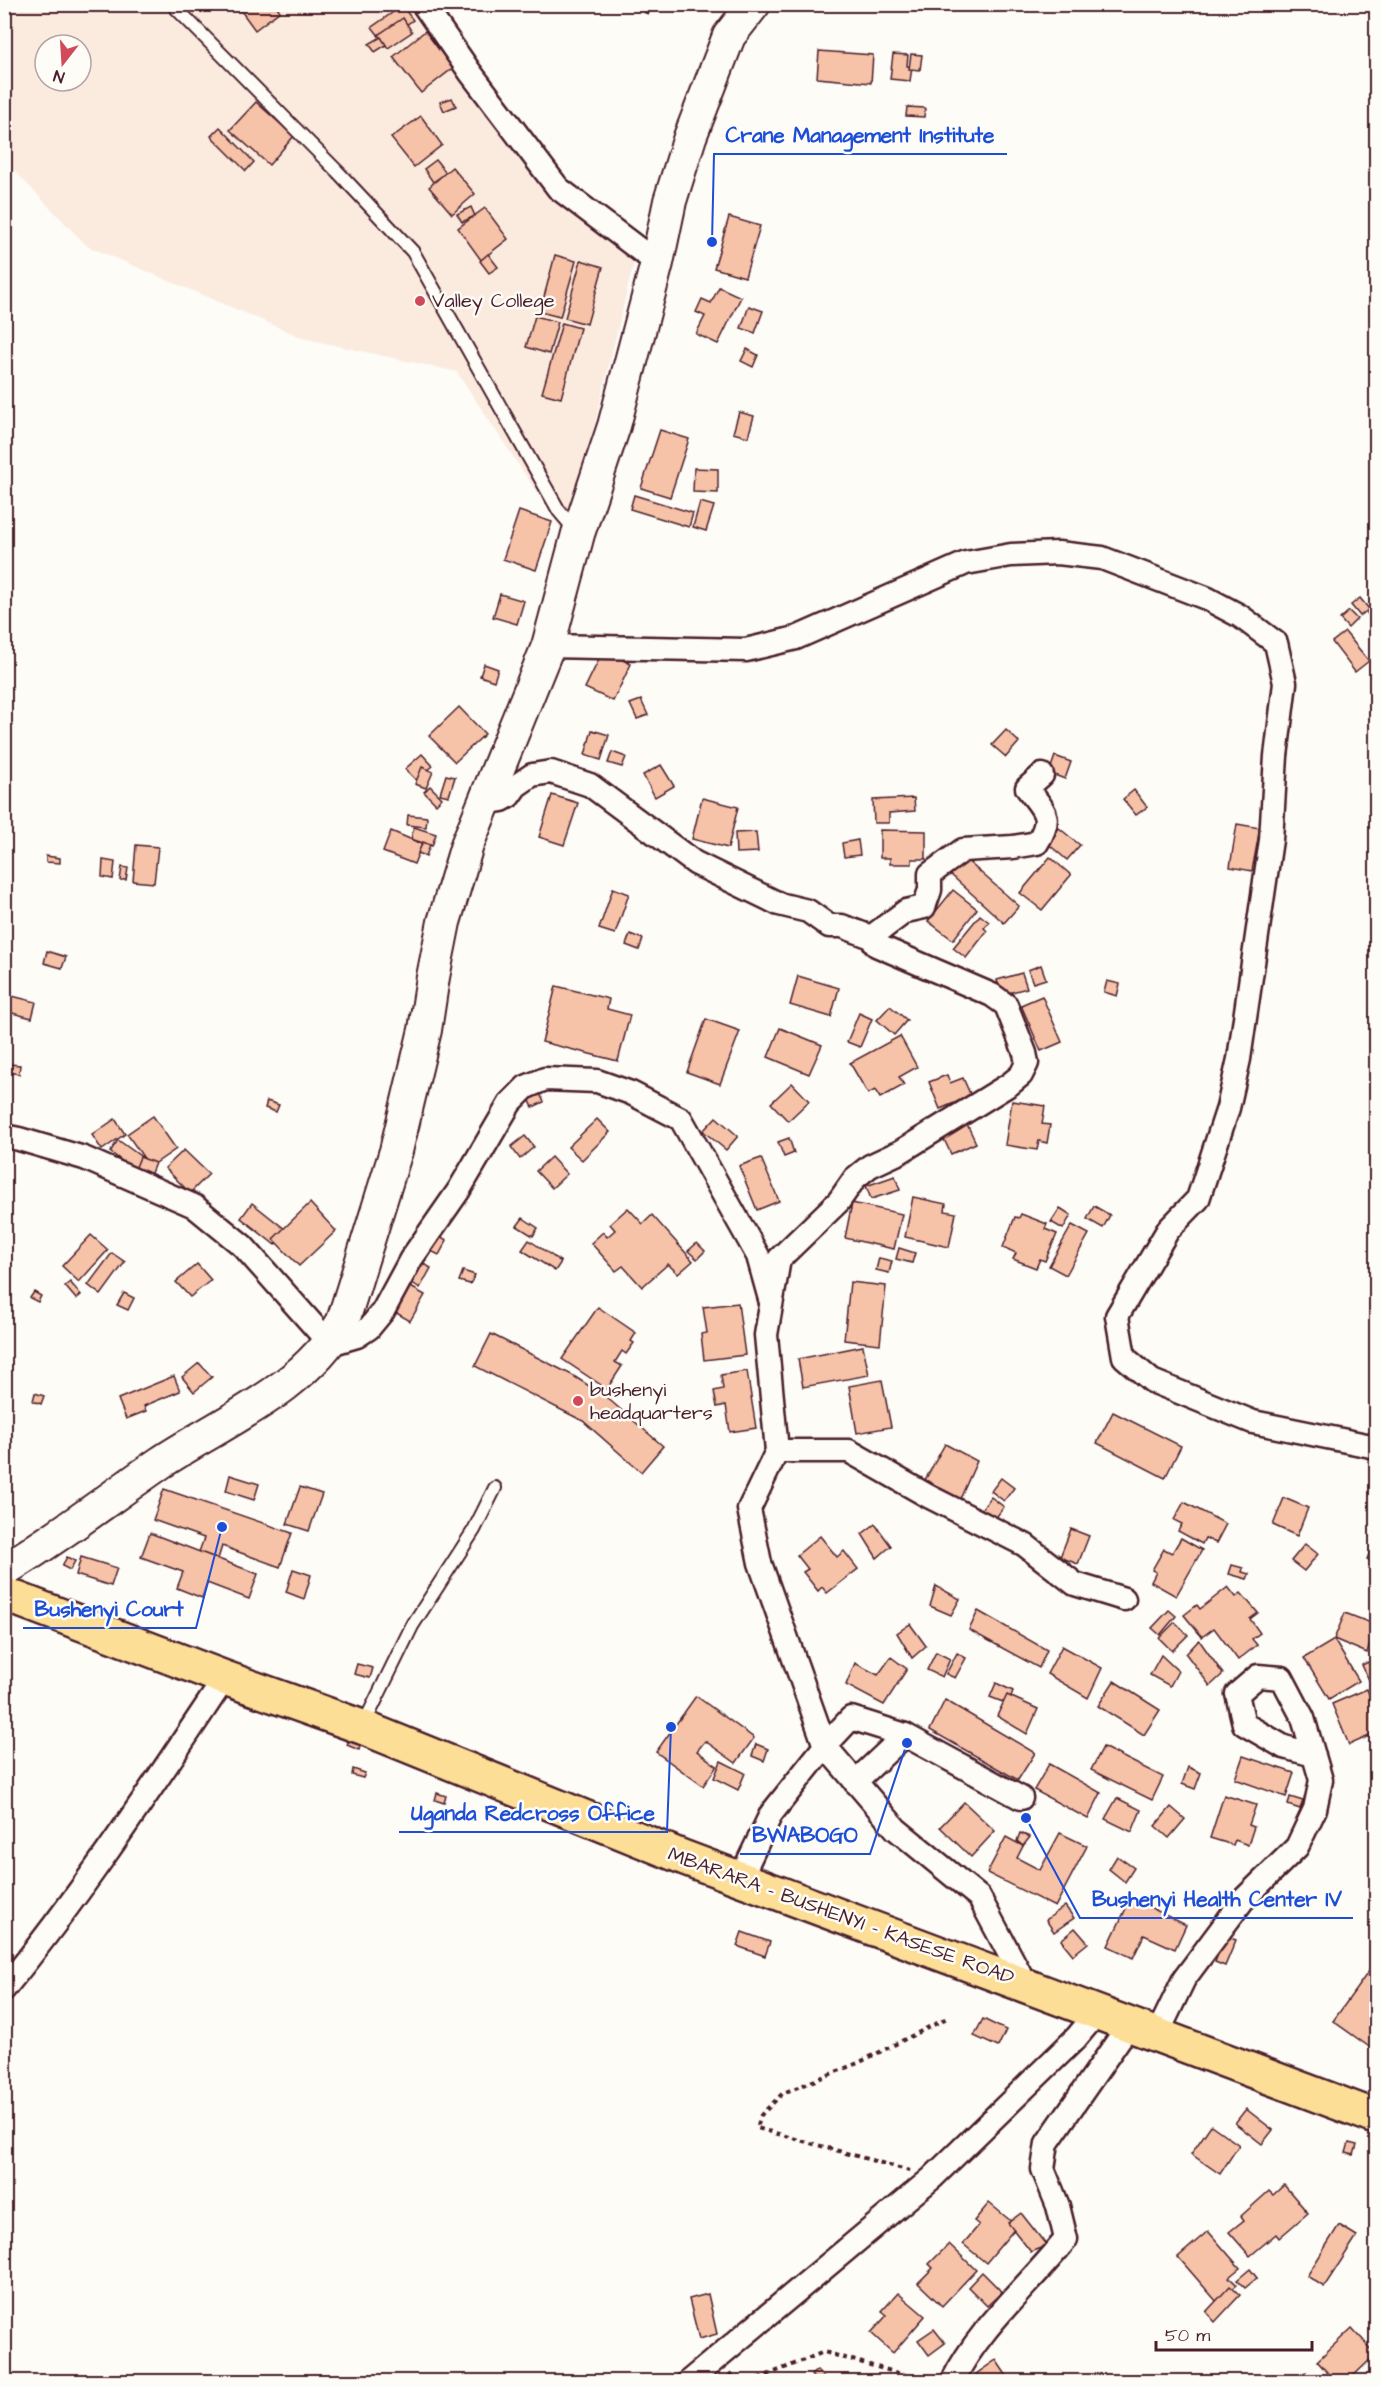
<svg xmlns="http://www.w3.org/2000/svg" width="1381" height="2386" font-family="'Architects Daughter',sans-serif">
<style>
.built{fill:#fbebdf;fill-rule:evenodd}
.building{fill:#f6c2a8;stroke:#4a1f2b;stroke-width:1.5}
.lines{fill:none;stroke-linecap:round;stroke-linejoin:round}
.lane-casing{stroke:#4a1f2b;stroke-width:16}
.street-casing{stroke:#4a1f2b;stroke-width:27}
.secondary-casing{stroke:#4a1f2b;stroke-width:36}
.primary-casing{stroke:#4a1f2b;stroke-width:38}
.path{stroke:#4a1f2b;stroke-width:4;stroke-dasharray:4.5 4.5;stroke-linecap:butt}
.lane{stroke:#fdfcf7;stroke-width:12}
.street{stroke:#fdfcf7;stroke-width:22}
.secondary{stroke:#fdfcf7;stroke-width:32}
.primary{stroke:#fcde96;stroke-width:33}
.poi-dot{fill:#d1495b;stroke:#fdfcf7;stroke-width:2}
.labels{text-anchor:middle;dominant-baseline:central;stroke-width:5;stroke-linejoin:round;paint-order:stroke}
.poi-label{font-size:20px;fill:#4a1f2b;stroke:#fdfcf7;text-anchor:start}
.street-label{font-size:20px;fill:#4a1f2b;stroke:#fdfcf7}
.leader{fill:none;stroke:#1d4ed8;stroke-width:2}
.callout-dot{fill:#1d4ed8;stroke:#fdfcf7;stroke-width:2}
.callout-label{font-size:21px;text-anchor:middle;font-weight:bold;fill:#1d4ed8;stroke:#fdfcf7;stroke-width:5;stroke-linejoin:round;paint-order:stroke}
</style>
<rect width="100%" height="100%" fill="#fdfcf7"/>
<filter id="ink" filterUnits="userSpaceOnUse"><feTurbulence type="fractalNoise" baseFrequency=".0167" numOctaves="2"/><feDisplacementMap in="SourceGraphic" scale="12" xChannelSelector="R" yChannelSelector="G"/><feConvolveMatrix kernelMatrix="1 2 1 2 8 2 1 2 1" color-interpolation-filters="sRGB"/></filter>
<g filter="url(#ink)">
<path class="built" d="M5,5H425L519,128L634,262L567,538L457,372L306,339L87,246L5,161ZM45,45H81V81H45Z"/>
<g class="building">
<path d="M236,4H275L280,11L255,30Z"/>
<path d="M402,6L413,20L383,41L372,27Z"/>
<path d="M403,18L412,32L388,48L378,35Z"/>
<path d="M425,31L453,68L421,93L393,57Z"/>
<path d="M381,37L386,45L375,52L369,44Z"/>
<path d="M819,51L873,55L871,83L817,78Z"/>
<path d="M893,54L908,55L907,66L912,67L910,81L890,79Z"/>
<path d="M911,54L922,55L920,70L909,69Z"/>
<path d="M452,98L456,106L444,111L440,102Z"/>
<path d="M256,102L294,136L269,165L230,130Z"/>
<path d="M907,107L925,108L924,117L906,116Z"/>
<path d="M421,116L442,145L414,167L391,138Z"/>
<path d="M220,127L254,162L246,171L211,136Z"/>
<path d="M436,160L446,173L433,182L424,169Z"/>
<path d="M452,167L475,194L452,214L429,187Z"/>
<path d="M471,207L475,216L462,222L457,214Z"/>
<path d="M485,208L508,239L481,260L458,228Z"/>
<path d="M729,217L760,226L745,277L714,268Z"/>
<path d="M488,254L498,267L489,273L480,261Z"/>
<path d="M555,255L576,261L560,317L540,312Z"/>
<path d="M581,260L603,267L587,324L565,318Z"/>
<path d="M719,287L741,297L718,344L696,334L705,316L696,312L702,299L711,303Z"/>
<path d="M749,306L763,311L755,333L741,328Z"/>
<path d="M535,316L558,322L549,354L526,347Z"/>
<path d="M562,323L580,328L561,398L542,393Z"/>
<path d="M747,349L758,355L753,367L741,361Z"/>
<path d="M739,412L754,416L748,437L733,433Z"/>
<path d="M660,430L689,439L670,497L641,488Z"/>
<path d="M694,468L718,469V493L693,492Z"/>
<path d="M634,495L693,513L689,527L630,509Z"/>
<path d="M700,502L714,506L706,531L693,527Z"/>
<path d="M519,511L552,522L536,570L503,559Z"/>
<path d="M500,594L524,601L517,624L493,617Z"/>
<path d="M1360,598L1369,609L1360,616L1351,605Z"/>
<path d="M1376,607V626L1367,613Z"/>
<path d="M1349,611L1357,619L1348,628L1340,619Z"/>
<path d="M1345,632L1369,661L1355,672L1332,642Z"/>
<path d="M603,651L631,664L613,701L585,688Z"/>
<path d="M484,664L498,669L494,681L480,676Z"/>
<path d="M641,700L648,715L637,719L630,704Z"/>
<path d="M459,707L485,734L455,762L429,736Z"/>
<path d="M592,730L609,735L601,760L585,755Z"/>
<path d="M1006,730L1019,742L1006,757L992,745Z"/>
<path d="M612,752L626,757L622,767L608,763Z"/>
<path d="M422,754L433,766L416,780L405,769Z"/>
<path d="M1055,756L1071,762L1065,779L1049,773Z"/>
<path d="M661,765L674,786L655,797L643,775Z"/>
<path d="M422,767L433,772L426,788L415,784Z"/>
<path d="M446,775L455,777L449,796L440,794Z"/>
<path d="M430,786L442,798L436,804L424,792Z"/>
<path d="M1134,790L1147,807L1136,815L1123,799Z"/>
<path d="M552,795L578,803L564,845L539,837Z"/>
<path d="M702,798L738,807L728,848L692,839Z"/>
<path d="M914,798L915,811L889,813V823H874L873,800Z"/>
<path d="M408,815L427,817L426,827L407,825Z"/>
<path d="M1237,824L1260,828L1252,871L1230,867Z"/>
<path d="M414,827L436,834L432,846L411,839Z"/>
<path d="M1059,828L1080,845L1067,860L1047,843Z"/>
<path d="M880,830L926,831V859H912V864H890V858H880Z"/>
<path d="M391,831L422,844L414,864L383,852Z"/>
<path d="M756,832L758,852L736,853L735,833Z"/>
<path d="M858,840L860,855L844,857L842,843Z"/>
<path d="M423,842L430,845L426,856L418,853Z"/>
<path d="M136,845L158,847L154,883L133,881Z"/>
<path d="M46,856L60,858V863L46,862Z"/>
<path d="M1050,857L1071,875L1042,910L1020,893Z"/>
<path d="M964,858L1019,906L1004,923L950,874Z"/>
<path d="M103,860L115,862L113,879L102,877Z"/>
<path d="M122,867L128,868L126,880H120Z"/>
<path d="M613,888L629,894L615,934L599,929Z"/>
<path d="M953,890L977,909L953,940L928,921Z"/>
<path d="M980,915L989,922L984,928L987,931L966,958L953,948Z"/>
<path d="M630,934L643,939L639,950L626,945Z"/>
<path d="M47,951L66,957L62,968L44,963Z"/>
<path d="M1041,965L1046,979L1033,983L1028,970Z"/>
<path d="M1022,973L1027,988L1001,995L997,980Z"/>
<path d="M798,976L839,988L831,1017L790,1005Z"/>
<path d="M1107,981L1120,984L1117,996L1104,992Z"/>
<path d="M556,986L609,999L607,1009L630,1015L618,1061L542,1042Z"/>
<path d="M4,994L36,1002L32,1018L4,1011Z"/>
<path d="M1042,996L1062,1042L1041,1051L1021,1005Z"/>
<path d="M890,1006L907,1020L894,1035L877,1020Z"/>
<path d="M859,1013L872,1019L860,1047L847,1042Z"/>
<path d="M706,1019L740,1031L720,1084L687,1072Z"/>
<path d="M780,1028L822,1045L809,1074L768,1057Z"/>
<path d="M900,1036L917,1067L899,1077L904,1085L880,1098L875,1090L868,1094L850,1063Z"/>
<path d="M9,1064L20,1065L19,1074L8,1072Z"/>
<path d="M947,1075L950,1083L963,1078L971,1096L940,1109L929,1082Z"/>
<path d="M792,1083L809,1101L788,1121L771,1103Z"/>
<path d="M539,1092L544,1102L533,1107L528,1097Z"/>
<path d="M267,1101L279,1105L276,1112L265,1108Z"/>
<path d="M1012,1101L1045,1106L1042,1124L1050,1125L1047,1143L1039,1141L1037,1150L1005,1145Z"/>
<path d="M153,1116L176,1149L150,1167L127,1134Z"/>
<path d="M716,1117L738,1136L726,1150L703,1131Z"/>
<path d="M115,1119L125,1134L102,1150L92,1135Z"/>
<path d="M597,1119L610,1132L582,1160L568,1147Z"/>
<path d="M966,1122L976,1143L951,1154L941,1133Z"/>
<path d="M525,1136L534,1147L520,1159L511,1147Z"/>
<path d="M789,1138L794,1153L784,1157L778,1142Z"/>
<path d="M118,1140L143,1158L134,1170L110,1152Z"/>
<path d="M184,1150L209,1174L190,1193L165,1168Z"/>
<path d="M140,1157L155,1163L149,1178L134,1172Z"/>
<path d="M551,1157L567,1174L552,1188L536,1171Z"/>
<path d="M761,1158L779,1201L757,1210L739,1166Z"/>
<path d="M895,1176L900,1190L871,1199L866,1186Z"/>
<path d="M913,1197L946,1204L945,1211L956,1213L949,1247L905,1237Z"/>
<path d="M252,1203L286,1230L275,1245L241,1218Z"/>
<path d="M310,1203L336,1231L299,1266L273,1239Z"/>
<path d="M852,1203L902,1214L894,1249L845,1238Z"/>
<path d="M1094,1206L1110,1215L1103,1228L1087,1219Z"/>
<path d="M628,1208L643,1224L652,1215L693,1261L678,1274L668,1264L642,1287L623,1266L616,1271L591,1243L603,1232L607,1237L615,1230L610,1224Z"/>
<path d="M1060,1208L1071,1215L1063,1229L1051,1222Z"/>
<path d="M1021,1214L1047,1224L1045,1229L1057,1234L1045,1261L1040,1259L1036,1268L1013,1259L1016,1253L1003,1247L1015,1217L1019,1218Z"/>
<path d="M523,1218L538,1228L533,1236L517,1226Z"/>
<path d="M1072,1225L1089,1234L1066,1275L1049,1266Z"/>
<path d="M91,1235L108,1250L79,1282L62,1266Z"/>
<path d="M439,1236L447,1240L439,1255L431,1251Z"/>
<path d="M529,1240L561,1262L555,1271L522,1250Z"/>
<path d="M697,1243L705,1251L697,1259L688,1251Z"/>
<path d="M899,1248L915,1253L912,1263L896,1259Z"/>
<path d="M112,1253L125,1262L101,1295L88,1285Z"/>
<path d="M879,1258L892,1261L889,1273L876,1270Z"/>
<path d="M419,1261L431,1268L420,1288L408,1280Z"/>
<path d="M197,1264L211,1280L190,1297L176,1282Z"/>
<path d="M463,1271L475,1275L470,1284L459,1281Z"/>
<path d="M70,1282L81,1295L76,1299L65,1286Z"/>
<path d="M850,1282L886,1286L880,1344L844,1340Z"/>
<path d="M407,1285L425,1295L410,1321L393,1311Z"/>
<path d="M34,1292L41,1296L38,1302L30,1298Z"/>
<path d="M124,1293L134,1298L128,1310L117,1305Z"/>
<path d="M738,1303L745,1355L704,1360L701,1334L707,1333L703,1307Z"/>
<path d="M598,1307L636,1333L631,1341L634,1343L626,1354L622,1351L615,1362L622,1366L607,1389L562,1359Z"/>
<path d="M491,1334L572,1375L605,1396L663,1446L641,1472L583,1421L475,1366Z"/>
<path d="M863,1346L869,1375L803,1387L798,1359Z"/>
<path d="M199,1363L212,1377L194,1392L182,1377Z"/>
<path d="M747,1371L756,1428L730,1432L726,1405L717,1407L714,1391L723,1389L721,1375Z"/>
<path d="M174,1376L180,1391L144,1406L146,1411L126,1419L118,1399Z"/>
<path d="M882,1380L891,1427L857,1433L849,1386Z"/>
<path d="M35,1393L44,1396L41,1404L33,1401Z"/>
<path d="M1113,1412L1181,1446L1165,1478L1097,1443Z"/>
<path d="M945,1444L977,1461L960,1499L925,1480Z"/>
<path d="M230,1475L259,1484L254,1500L226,1491Z"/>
<path d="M1001,1478L1014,1488L1004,1501L991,1491Z"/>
<path d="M300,1487L322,1494L309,1531L287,1524Z"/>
<path d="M164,1489L292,1533L280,1567L222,1546L218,1559L199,1552L204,1538L153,1520Z"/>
<path d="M991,1497L1004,1507L994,1520L981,1510Z"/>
<path d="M1284,1498L1308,1508L1297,1536L1273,1525Z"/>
<path d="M1184,1502L1226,1524L1216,1543L1205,1538L1202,1544L1178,1531L1182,1524L1174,1520Z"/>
<path d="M875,1524L891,1546L877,1558L862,1534Z"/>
<path d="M1071,1529L1089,1536L1078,1564L1060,1557Z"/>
<path d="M150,1533L258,1574L249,1599L207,1583L202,1598L177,1588L183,1572L141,1557Z"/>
<path d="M820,1536L837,1557L844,1551L858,1569L827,1593L822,1587L818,1591L803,1572L808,1569L797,1555Z"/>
<path d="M1181,1538L1202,1550L1176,1596L1151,1582L1156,1572L1152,1570L1164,1549L1172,1553Z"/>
<path d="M1305,1544L1318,1554L1304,1571L1291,1561Z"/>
<path d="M1371,1550L1376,1552V1564L1367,1559Z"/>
<path d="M67,1557L75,1561L70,1570L62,1566Z"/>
<path d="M81,1557L117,1568L111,1586L76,1575Z"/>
<path d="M1232,1565L1243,1568L1242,1572L1249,1574L1247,1579L1229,1574Z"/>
<path d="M293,1569L311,1575L304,1599L286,1592Z"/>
<path d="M936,1586L960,1599L951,1615L930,1606Z"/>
<path d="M1228,1587L1236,1597L1241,1593L1258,1613L1250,1619L1260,1633L1252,1639L1257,1645L1238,1660L1214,1628L1202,1637L1184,1615L1197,1605L1200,1609Z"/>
<path d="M1169,1610L1176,1616L1160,1635L1152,1628Z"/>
<path d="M978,1611L1047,1650L1039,1668L969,1630Z"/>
<path d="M1345,1613L1376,1625L1367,1653L1334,1639Z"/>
<path d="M1175,1622L1188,1635L1172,1651L1159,1638Z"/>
<path d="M910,1624L926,1646L912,1658L897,1633Z"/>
<path d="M1199,1640L1223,1674L1210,1686L1186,1654Z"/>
<path d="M1334,1640L1359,1681L1329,1699L1304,1658Z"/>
<path d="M1062,1646L1102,1668L1088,1698L1047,1674Z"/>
<path d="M936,1652L950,1659L942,1677L927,1670Z"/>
<path d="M957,1653L966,1658L955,1678L946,1674Z"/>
<path d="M1161,1655L1178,1671L1170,1686L1150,1675Z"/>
<path d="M891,1657L907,1669L884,1705L846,1685L855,1663L878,1675Z"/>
<path d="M1368,1662L1375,1677L1369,1680L1362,1665Z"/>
<path d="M357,1664L373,1668L370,1678L354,1674Z"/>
<path d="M1114,1681L1160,1710L1144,1735L1098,1706Z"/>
<path d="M996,1683L1013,1691L1008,1704L990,1697Z"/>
<path d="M1367,1689L1376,1712V1733L1349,1745L1332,1704Z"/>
<path d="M1007,1695L1038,1709L1027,1734L997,1716Z"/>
<path d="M696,1696L754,1738L736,1763L705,1741L697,1751L717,1766L703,1786L656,1752Z"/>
<path d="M945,1700L1035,1753L1018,1780L930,1730Z"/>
<path d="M349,1739L361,1743L359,1750L347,1745Z"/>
<path d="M756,1744L768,1749L764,1761L752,1756Z"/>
<path d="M1103,1747L1163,1777L1152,1800L1091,1770Z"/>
<path d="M1243,1756L1294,1773L1286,1797L1235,1779Z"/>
<path d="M721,1761L745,1773L738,1790L714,1778Z"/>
<path d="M1049,1764L1101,1793L1088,1819L1034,1790Z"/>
<path d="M1188,1767L1201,1773L1195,1789L1182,1784Z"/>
<path d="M353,1769L365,1773L363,1778L352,1775Z"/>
<path d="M437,1793L446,1796L444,1803L435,1800Z"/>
<path d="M1224,1795L1256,1805L1249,1825L1254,1827L1248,1845L1235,1840L1233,1845L1210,1838Z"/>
<path d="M1290,1797L1303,1801L1300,1809L1288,1805Z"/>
<path d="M1117,1798L1141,1810L1132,1832L1105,1819Z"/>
<path d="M964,1802L995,1831L971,1857L940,1827Z"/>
<path d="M1171,1807L1185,1819L1169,1838L1155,1826Z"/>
<path d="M1020,1833L1030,1837L1023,1846L1017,1841Z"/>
<path d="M1060,1833L1087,1846L1055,1907L987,1873L1006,1837L1023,1846L1017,1858L1040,1870Z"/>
<path d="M1117,1856L1134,1868L1125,1882L1109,1869Z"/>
<path d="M1131,1898L1186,1925L1175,1949L1144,1935L1133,1958L1108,1946Z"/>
<path d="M1065,1906L1074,1918L1054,1932L1046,1920Z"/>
<path d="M1075,1928L1088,1943L1073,1955L1061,1940Z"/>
<path d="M742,1932L770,1942L765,1956L737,1946Z"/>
<path d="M1225,1936L1236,1940L1225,1966L1215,1962Z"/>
<path d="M1376,1961V2049L1375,2051L1333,2021Z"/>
<path d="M983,2019L1006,2030L998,2047L974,2036Z"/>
<path d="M1246,2109L1273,2130L1262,2144L1235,2123Z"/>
<path d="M1211,2125L1239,2145L1220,2174L1191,2154Z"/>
<path d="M1349,2143L1357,2145L1354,2155L1346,2153Z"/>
<path d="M1284,2185L1308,2213L1279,2238L1276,2234L1250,2256L1229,2232L1244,2220L1241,2216L1269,2191L1273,2195Z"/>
<path d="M989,2203L1017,2226L986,2263L963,2244L979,2225L974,2221Z"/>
<path d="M1021,2213L1047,2246L1031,2252L1008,2223Z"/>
<path d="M1339,2225L1357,2236L1324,2287L1307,2276Z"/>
<path d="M1208,2231L1240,2268L1229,2277L1237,2285L1217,2302L1178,2257Z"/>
<path d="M949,2244L976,2270L942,2306L918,2283L933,2268L929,2264Z"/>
<path d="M1250,2269L1257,2278L1245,2288L1237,2280Z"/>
<path d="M982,2272L1002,2292L987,2306L968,2287Z"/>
<path d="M1230,2286L1240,2295L1215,2322L1206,2312Z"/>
<path d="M898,2293L925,2316L893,2353L871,2333L887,2315L882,2311Z"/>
<path d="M708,2294L717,2334L699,2339L689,2299Z"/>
<path d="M1352,2328L1376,2354L1347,2382H1336L1317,2361Z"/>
<path d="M934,2329L945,2343L929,2355L918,2340Z"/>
<path d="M996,2360L1011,2382H982L976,2374Z"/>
<path d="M817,2370L824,2377L820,2382H817L811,2375Z"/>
<path d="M1306,2372L1313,2382H1294Z"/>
</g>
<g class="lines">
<g class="lane-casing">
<g id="lane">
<path d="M172,4L337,171L413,252L559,511L576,531"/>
<path d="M363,1726L412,1626L474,1530L495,1488"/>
</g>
</g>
<g class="street-casing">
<g id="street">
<path d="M423,4L470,72L558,188L657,263"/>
<path d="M548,646L746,650L796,638L966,563L1011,555L1058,553L1102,558L1206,598L1240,616L1276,643L1285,683L1276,756L1271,840L1239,1059L1228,1108L1198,1199L1168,1230L1117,1316L1124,1357L1152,1381L1253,1422L1376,1447"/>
<path d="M484,803L502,800L509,796L516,786L532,775L551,772L590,785L695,863L779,904L808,911L829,926H842L871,937L876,945L992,995L1006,1005L1025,1053L1027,1063L1021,1075L1010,1084L900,1152L870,1166L855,1178L839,1201L779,1259L766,1335L777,1451L749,1509L760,1563L825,1746L896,1829L979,1897L1026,1985"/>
<path d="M871,937L906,911L924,907L930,890V874L963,850L1013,847L1037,843C1054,816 1044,811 1027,788L1042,775"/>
<path d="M4,1136L19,1139L84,1158L194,1206L243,1246L330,1344L357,1336L369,1328L383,1311L411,1259L459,1190L510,1103L526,1087L545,1079L597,1081L631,1093L681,1119L758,1256L770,1299"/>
<path d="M777,1451H849L928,1496L1025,1545L1075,1584L1124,1599"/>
<path d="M855,1782L905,1735"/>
<path d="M740,1879L771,1814L825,1746L851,1718L905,1735L1021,1798"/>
<path d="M4,1989C85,1890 154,1784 225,1678"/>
<path d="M1157,2035L1184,1979L1243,1900L1297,1847L1315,1809L1321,1780L1303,1718L1282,1678L1258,1676L1237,1694L1244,1724L1284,1747L1314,1755"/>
<path d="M688,2382L932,2178L1076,2038L1097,2013"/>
<path d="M952,2382C979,2327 1028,2287 1066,2239L1058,2206L1043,2169L1047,2143L1129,2025"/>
</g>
</g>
<g class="secondary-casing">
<path id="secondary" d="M4,1570C58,1538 108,1499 160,1463C223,1421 304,1390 343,1321L396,1151L425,1030L433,977L444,922L467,845L548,646L578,534L614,426L657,263L670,201L690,137L729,36L754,4"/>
</g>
<g class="primary-casing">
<path id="primary" d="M4,1594L225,1678L362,1727L685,1858L1376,2117"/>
</g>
<g class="path">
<path d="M628,4L651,14L652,4"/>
<path d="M910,2171L757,2128L761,2115L783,2093L858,2063L949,2017"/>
<path d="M729,2373L739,2382"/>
<path d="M750,2382L824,2352L905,2375L915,2382"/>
</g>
<use href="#lane" class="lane"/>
<use href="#street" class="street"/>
<use href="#secondary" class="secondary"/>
<use href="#primary" class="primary"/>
</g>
</g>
<g class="poi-dot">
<circle cx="420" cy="301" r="6"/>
<circle cx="578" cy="1401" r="6"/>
</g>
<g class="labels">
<g class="poi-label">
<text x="432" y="301">Valley College</text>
<text x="590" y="1390">bushenyi<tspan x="590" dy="23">headquarters</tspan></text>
</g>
<g class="street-label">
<text transform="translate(841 1916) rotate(20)">MBARARA - BUSHENYI - KASESE ROAD</text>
</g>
</g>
<path class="leader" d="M712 242L714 154H1007M222 1527L196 1628H23M671 1727L667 1832H399M907 1743L870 1854H740M1026 1818L1080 1918H1353"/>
<g class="callout-dot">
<circle cx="712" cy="242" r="6"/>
<circle cx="222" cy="1527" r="6"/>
<circle cx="671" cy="1727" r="6"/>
<circle cx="907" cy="1743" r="6"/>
<circle cx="1026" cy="1818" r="6"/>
</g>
<g class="callout-label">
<text x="860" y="142">Crane Management Institute</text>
<text x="109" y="1616">Bushenyi Court</text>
<text x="533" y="1820">Uganda Redcross Office</text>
<text x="805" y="1842">BWABOGO</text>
<text x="1217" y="1906">Bushenyi Health Center IV</text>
</g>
<rect width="1381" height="2386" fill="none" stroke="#fdfcf7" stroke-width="24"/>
<rect x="12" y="12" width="1357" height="2362" fill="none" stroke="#4a1f2b" stroke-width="2" filter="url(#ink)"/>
<g transform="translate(63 63) rotate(197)"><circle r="28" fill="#fdfcf7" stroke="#b5a4a5" stroke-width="1.5"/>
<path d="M0-4.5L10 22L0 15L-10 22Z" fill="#d1495b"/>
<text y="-9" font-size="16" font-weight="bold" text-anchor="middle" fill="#4a1f2b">N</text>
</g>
<path d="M1156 2341v9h156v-9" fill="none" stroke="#4a1f2b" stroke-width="3"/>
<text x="1165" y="2341" font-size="18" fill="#4a1f2b" stroke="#fdfcf7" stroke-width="4.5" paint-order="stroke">50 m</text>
</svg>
